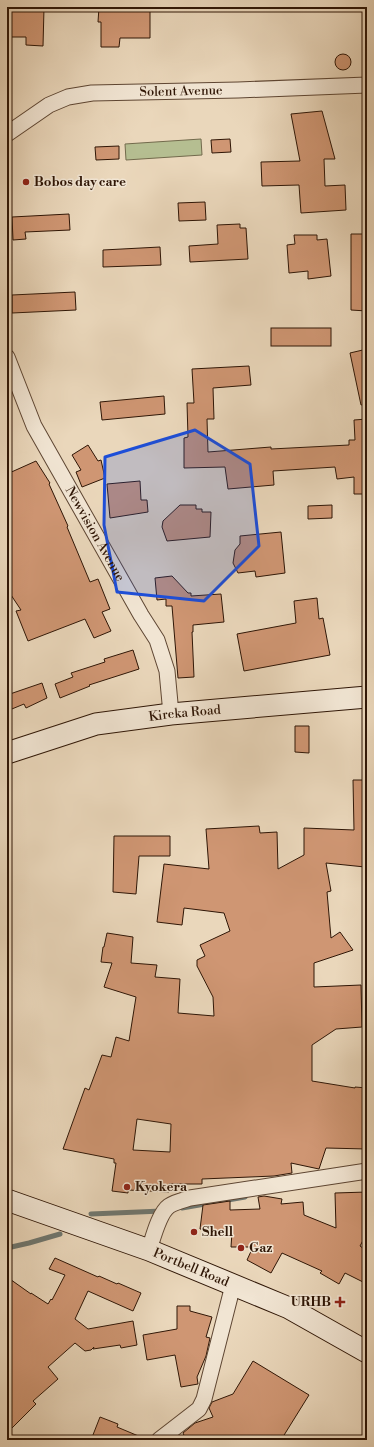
<svg xmlns="http://www.w3.org/2000/svg" width="374" height="1447" font-family="'Libre Bodoni',serif">
<style>
.green{fill:#b5be91;stroke:#726a4c}
.lines{fill:none;stroke-linecap:round;stroke-linejoin:round}
.stream{stroke:#6f7770;stroke-width:5}
.building{fill:#cf9673;stroke:#2f1606;fill-rule:evenodd}
.street-casing{stroke:#5e4633;stroke-width:17}
.secondary-casing{stroke:#2f1606;stroke-width:23}
.street{stroke:#f1e5d3;stroke-width:15}
.secondary{stroke:#f1e5d3;stroke-width:21}
.marked{fill:#1d4ed8;fill-opacity:0.2;stroke:#1d4ed8;stroke-width:3;stroke-linejoin:round}
.poi-dot{fill:#8f2418;stroke:#f1e5d3;stroke-width:1.5}
.labels{text-anchor:middle;dominant-baseline:central;stroke-width:3;stroke-linejoin:round;paint-order:stroke}
.street-label{font-size:13px;fill:#2f1606;stroke:#f1e5d3}
.poi-label{font-size:13px;font-weight:bold;fill:#2f1606;stroke:#f1e5d3;text-anchor:start}
</style>
<rect width="100%" height="100%" fill="#ead7bb"/>
<filter id="stains"><feTurbulence type="fractalNoise" baseFrequency=".005" numOctaves="4"/><feColorMatrix values="0 0 0 0 .2 0 0 0 0 .09 0 0 0 0 .02 0 0 0 .5 -.17"/></filter>
<radialGradient id="worn" r=".72"><stop offset=".6" stop-color="#630" stop-opacity="0"/><stop offset="1" stop-color="#630" stop-opacity=".3"/></radialGradient>
<path class="green" d="M201,139L202,155L126,160L125,144Z"/>
<g class="lines">
<g class="stream">
<path d="M182,1208L245,1197"/>
<path d="M91,1214L162,1211"/>
<path d="M7,1248L29,1243L60,1234"/>
</g>
</g>
<g class="building">
<path d="M7,7L44,8L43,46L26,45V37H7Z"/>
<path d="M99,7H122V10L150,11V38H120L119,47H101V22H98Z"/>
<circle cx="343" cy="62" r="8"/>
<path d="M322,111L335,159H324L325,186L345,185L346,210L301,213L299,185L262,186L261,162L300,161L291,114Z"/>
<path d="M230,139L231,152L212,153L211,140Z"/>
<path d="M119,146V159L96,160L95,147Z"/>
<path d="M205,202L206,220L179,221L178,203Z"/>
<path d="M69,214L70,230L25,232L26,239L13,240L12,217Z"/>
<path d="M240,224V228H246L248,259L190,262L189,246L218,244L217,225Z"/>
<path d="M351,234H367V311L351,310Z"/>
<path d="M294,235H317V240L327,239L331,276L308,279V271L289,273L287,245L295,244Z"/>
<path d="M160,247L161,265L103,267V250Z"/>
<path d="M75,292L76,310L12,313V295Z"/>
<rect x="271" y="328" width="60" height="18"/>
<path d="M367,349V404L361,405L350,353Z"/>
<path d="M249,366L251,385L213,388L214,419H207L208,452L271,447V449L349,445V440H355L354,420L367,419V494H354V477L337,479L335,467L273,471L274,485L228,489L225,467L184,468V438L188,437L187,403H194L192,369Z"/>
<path d="M164,396L165,414L102,420L100,402Z"/>
<path d="M88,445L98,461L101,460L105,478L82,487L76,472L81,470L72,455Z"/>
<path d="M36,461L50,483L49,484L68,526L67,527L90,582L98,579L110,609L102,612L111,631L94,638L85,619L28,641L16,611L21,610L7,589V474Z"/>
<path d="M140,481L141,500H147L148,512L110,518L107,484Z"/>
<path d="M180,505H196V509H202V512H211L210,537L167,541L162,527L163,521Z"/>
<path d="M332,505V518L308,519V506Z"/>
<path d="M281,532L285,573L256,577L255,571L238,573L233,563L235,550L240,544V536Z"/>
<path d="M172,576L188,593H191V596L221,594L224,622L193,625V632H192L194,677L178,678L172,606H166V599L157,600L155,578Z"/>
<path d="M317,598L319,619L323,618L330,655L244,671L237,634L296,623L294,601Z"/>
<path d="M133,650L139,669L89,685L90,686L60,698L55,684L73,677L71,673L105,662L104,659Z"/>
<path d="M42,683L47,698L26,708L24,704L7,711V695Z"/>
<path d="M295,726H309V753L295,752Z"/>
<path d="M353,780H367V865H365V867L326,863L331,891L327,892L331,938L340,932L353,950L314,963V987L361,985L362,1027L336,1029L312,1045V1081L355,1088V1087L367,1088V1149L326,1148L319,1169L291,1163L292,1173L274,1176L202,1179V1184H169V1192L128,1190V1193L112,1191L116,1163H114V1159L63,1149L85,1088L89,1090L102,1055L111,1057L116,1037L129,1041L136,997L104,987L112,963L101,962L103,947H104L107,933L133,937L131,963L157,965L155,977L180,979L178,1013L214,1016L213,997L197,966V960L205,956L200,945L230,931L224,913L184,908L182,925L157,922L164,864L209,869L206,829L259,826L260,833L277,832L278,869L304,855V828L354,830ZM137,1119L171,1124L170,1152L133,1150Z"/>
<path d="M114,836H170V856H139L136,894L113,892Z"/>
<path d="M367,1192V1233L360,1246L367,1251V1284L345,1273L339,1284L320,1273L322,1271L282,1253L271,1273L247,1260L253,1247H231L232,1232L200,1229L203,1205L230,1201V1210L260,1209L258,1197L264,1196L282,1199L281,1204L303,1202L304,1215L336,1228L335,1193Z"/>
<path d="M55,1258L98,1277L99,1276L117,1284L118,1283L141,1293L133,1311L88,1291L75,1319L88,1329L133,1321L137,1345L121,1348L120,1345L93,1349L94,1347L91,1350L85,1351L75,1343L48,1367L58,1379L33,1401L36,1404L7,1433V1277L31,1294V1293L48,1304L51,1299L52,1300L65,1275L49,1269Z"/>
<path d="M177,1306H190V1311L212,1317L206,1337L210,1338L206,1356L197,1377L198,1384L181,1387L175,1355L147,1360L143,1335L177,1329Z"/>
<path d="M253,1361L309,1395L281,1440H186L183,1433L195,1423L213,1417L209,1408L212,1402L233,1394Z"/>
<path d="M100,1417L118,1424L117,1427L148,1440H91Z"/>
</g>
<g class="lines">
<g class="street-casing">
<g id="street">
<path id="s1" d="M7,134L49,105L68,97L92,93L238,90L367,85"/>
<path id="s2" d="M7,357L34,426L141,615L157,640L167,671L171,714"/>
<path d="M149,1250C153,1238 159,1213 169,1206C175,1202 184,1200 190,1198L367,1171"/>
<path d="M159,1440L199,1409L204,1399L233,1285"/>
</g>
</g>
<g class="secondary-casing">
<g id="secondary">
<path id="s3" d="M7,753L96,724L171,714L367,697"/>
<path id="s4" d="M7,1200L149,1250L289,1308L367,1352"/>
</g>
</g>
<use href="#street" class="street"/>
<use href="#secondary" class="secondary"/>
</g>
<path class="marked" d="M195,430L250,464L259,546L204,601L117,592L104,525L105,457Z"/>
<g class="poi-dot">
<circle cx="26" cy="182" r="4"/>
<circle cx="127" cy="1187" r="4"/>
<circle cx="194" cy="1232" r="4"/>
<circle cx="241" cy="1248" r="4"/>
<path d="M338 1296h4v4h4v4h-4v4h-4v-4h-4v-4h4z"/>
</g>
<g class="labels">
<g class="street-label">
<text stroke="none"><textPath href="#s1" startOffset="185">Solent Avenue</textPath></text>
<text stroke="none"><textPath href="#s2" startOffset="198">Newvision Avenue</textPath></text>
<text stroke="none"><textPath href="#s3" startOffset="183">Kireka Road</textPath></text>
<text stroke="none"><textPath href="#s4" startOffset="196">Portbell Road</textPath></text>
</g>
<g class="poi-label">
<text x="34" y="182">Bobos day care</text>
<text x="135" y="1187">Kyokera</text>
<text x="202" y="1232">Shell</text>
<text x="249" y="1248">Gaz</text>
<text x="331" y="1302" text-anchor="end">URHB</text>
</g>
</g>
<rect width="374" height="1447" fill="none" stroke="#ead7bb" stroke-width="24"/>
<rect x="8" y="8" width="358" height="1431" fill="none" stroke="#2f1606" stroke-width="2"/>
<rect x="12" y="12" width="350" height="1423" fill="none" stroke="#2f1606"/>
<rect width="100%" height="100%" filter="url(#stains)"/>
<rect width="100%" height="100%" fill="url(#worn)"/>
</svg>
